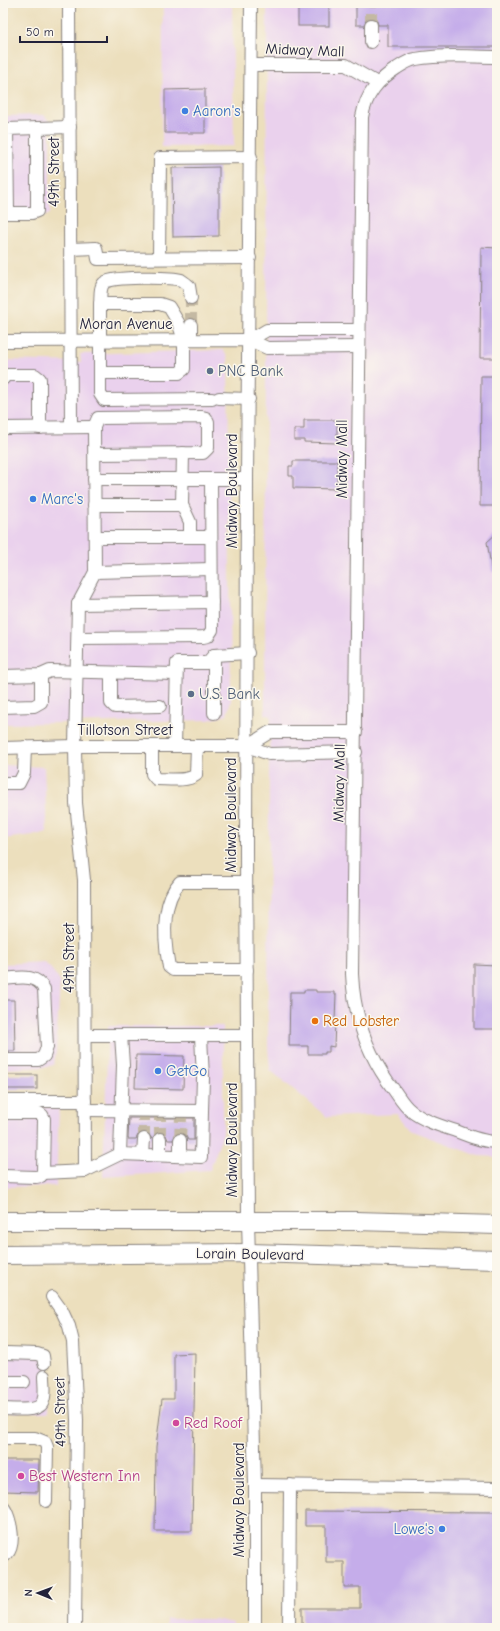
<svg xmlns="http://www.w3.org/2000/svg" width="500" height="1631" font-family="'Comic Neue',sans-serif">
<style>
.built{fill:#ead1ed}
.building{fill:#c5adea}
.lines{fill:none;stroke-linecap:round;stroke-linejoin:round}
.minor-tunnel{stroke:#c4b9a3;stroke-width:12;stroke-dasharray:12 6;stroke-linecap:butt}
.minor-casing{stroke:#87807c;stroke-width:14}
.highway-casing{stroke:#87807c;stroke-width:20}
.minor{stroke:#fff;stroke-width:12}
.highway{stroke:#fff;stroke-width:18}
.shop-dot{fill:#3f7fe0;stroke:#fbf7ec;stroke-width:1.5}
.service-dot{fill:#5c6f8a;stroke:#fbf7ec;stroke-width:1.5}
.food-dot{fill:#e8710a;stroke:#fbf7ec;stroke-width:1.5}
.hotel-dot{fill:#d1479c;stroke:#fbf7ec;stroke-width:1.5}
.labels{text-anchor:middle;dominant-baseline:central;stroke-width:3;stroke-linejoin:round;paint-order:stroke}
.street-label{font-size:15px;fill:#22223b;stroke:#fbf7ec}
.shop-label{font-size:15px;fill:#366cbe;stroke:#fbf7ec;text-anchor:start}
.service-label{font-size:15px;fill:#4e5e75;stroke:#fbf7ec;text-anchor:start}
.food-label{font-size:15px;fill:#c56008;stroke:#fbf7ec;text-anchor:start}
.hotel-label{font-size:15px;fill:#b23c85;stroke:#fbf7ec;text-anchor:start}
</style>
<rect width="100%" height="100%" fill="#fbf7ec"/>
<filter id="ink" filterUnits="userSpaceOnUse"><feTurbulence type="fractalNoise" baseFrequency=".025" numOctaves="2"/><feDisplacementMap in="SourceGraphic" scale="8" xChannelSelector="R" yChannelSelector="G"/><feConvolveMatrix kernelMatrix="1 2 1 2 8 2 1 2 1" color-interpolation-filters="sRGB"/></filter>
<filter id="wash" filterUnits="userSpaceOnUse"><feTurbulence type="fractalNoise" baseFrequency=".012" numOctaves="4" result="noise"/><feDisplacementMap in="SourceGraphic" scale="16" xChannelSelector="R" yChannelSelector="G"/><feGaussianBlur stdDeviation="0.9" result="paint"/><feColorMatrix in="noise" values="0 0 0 0 0 0 0 0 0 0 0 0 0 0 0 0 0 1.4 0 .05"/><feComposite in="paint" operator="in"/></filter>
<g filter="url(#wash)">
<rect width="100%" height="100%" fill="#ecdfbd"/>
<g class="built">
<path d="M163,3H232L234,146L162,147Z"/>
<path d="M267,3H497V1157L479,1156L412,1131L398,1114L327,1117L270,1070L268,1047L269,768L271,716L265,714Z"/>
<path d="M44,115L50,122V213L35,219L3,220V116Z"/>
<path d="M223,350L228,358L231,700L227,715L209,720L3,724V360L81,362L80,354Z"/>
<path d="M3,765L44,767L47,833L3,839Z"/>
<path d="M44,962L52,970L60,981L56,1052L54,1064L47,1067L3,1069V964Z"/>
<path d="M108,1026H223V1133L210,1170L103,1177Z"/>
<path d="M3,1107H59L56,1186L3,1187Z"/>
<path d="M3,1348L49,1353V1413H3Z"/>
<path d="M166,1619H215L233,1623L232,1628H166Z"/>
</g>
<g id="blocks">
<g class="building">
<rect x="298" y="3" width="31" height="23"/>
<path d="M356,3H497V47H388V25H378L377,21L371,18L367,19L364,25H356Z"/>
<path d="M205,89V133H165V90Z"/>
<path d="M219,167V236L173,237L172,168Z"/>
<path d="M481,247L497,248V358H480Z"/>
<path d="M481,376H497V506H480Z"/>
<path d="M304,420H337V443L304,442V440H294V429H304Z"/>
<path d="M293,461H337V489L293,488V476H289V466H293Z"/>
<path d="M497,533V571L492,572L487,542Z"/>
<path d="M474,964L497,965V1029H474Z"/>
<path d="M304,990H316V992H334V994H336L334,1047L329,1046V1052H325V1054H308V1046H289L290,992H304Z"/>
<path d="M3,1000H14L15,1051H3Z"/>
<path d="M136,1055L184,1056L183,1089L135,1088Z"/>
<rect x="3" y="1075" width="34" height="14"/>
<path d="M129,1118H194V1140H188L186,1136L180,1133L176,1134L173,1140H168L166,1135L160,1132L156,1133L152,1139L148,1133L144,1132L138,1135L136,1139H128Z"/>
<path d="M195,1353L192,1531H155L156,1447L162,1399H174V1354Z"/>
<path d="M3,1460H39L38,1492L3,1491Z"/>
<path d="M305,1511L497,1512V1628H302V1608H360V1587H344V1562H326V1526H305Z"/>
</g>
</g>
</g>
<g filter="url(#ink)">
<use href="#blocks" fill-opacity="0" stroke="#87807c" stroke-width="1"/>
<g class="lines">
<g class="minor-tunnel">
<path d="M371,25V3"/>
<path d="M191,325V298"/>
<path d="M144,1139V1116"/>
<path d="M160,1139V1117"/>
<path d="M180,1140L181,1117"/>
</g>
<g class="minor-casing">
<g id="minor">
<path d="M69,3L71,427"/>
<path d="M251,3L247,479L246,852L248,1220L255,1485V1628"/>
<path d="M371,25V42"/>
<path d="M497,57C471,57 442,54 416,59C409,60 403,64 397,68C378,80 366,94 362,117L352,974C354,1018 367,1055 394,1090C399,1097 404,1106 411,1111C424,1121 441,1126 456,1131C468,1136 484,1142 497,1142"/>
<path d="M251,65H346L377,83"/>
<path d="M3,213H32L37,211V128"/>
<path d="M8,213L7,129L70,127"/>
<path d="M71,249L96,248L98,259L250,258"/>
<path d="M159,258L160,158L251,157"/>
<path d="M100,304C101,298 99,288 104,283C109,276 172,277 181,280C184,282 187,284 189,286L191,298"/>
<path d="M191,325V340"/>
<path d="M250,340L267,330H359"/>
<path d="M3,341L250,340L267,348L358,347"/>
<path d="M100,373H179L184,369V340L178,322L169,307L160,304H100V394L104,400L212,399"/>
<path d="M3,379L6,375H35L40,379V428"/>
<path d="M219,398L249,399"/>
<path d="M3,428L94,427"/>
<path d="M183,453L182,505L190,522V537"/>
<path d="M94,479H247"/>
<path d="M94,505H182"/>
<path d="M95,537H211"/>
<path d="M95,572L211,569"/>
<path d="M78,604L212,602"/>
<path d="M78,638L203,637L208,636L212,630L211,479"/>
<path d="M214,655V713"/>
<path d="M111,673V703L115,707L160,706"/>
<path d="M3,676L41,675L50,671L176,674"/>
<path d="M3,707L34,706L41,702V675"/>
<path d="M152,746V774L156,779C168,779 186,782 196,775L197,746"/>
<path d="M175,746L177,663H207L214,655L248,653"/>
<path d="M247,746L270,732H356"/>
<path d="M3,748L75,746H247L269,754L356,752"/>
<path d="M3,783H19L24,773L25,747"/>
<path d="M246,882H180C161,903 164,941 169,967L173,970H247"/>
<path d="M3,979C19,978 36,973 44,989L47,1047L44,1056L38,1060H3"/>
<path d="M85,1035H247"/>
<path d="M121,1035L123,1065L120,1154L201,1157L202,1111"/>
<path d="M3,1101H85"/>
<path d="M85,1110L202,1111L203,1078L201,1036"/>
<path d="M3,1113H39L42,1115L44,1119L43,1173L41,1176L36,1177L3,1176"/>
<path d="M160,1139V1155"/>
<path d="M143,1155L144,1139"/>
<path d="M180,1156V1140"/>
<path d="M85,1171L84,880L76,803L75,746L78,604L95,572L94,427L98,418L202,417L206,418L208,422V448L203,453L94,454"/>
<path d="M43,1173L85,1171L120,1154"/>
<path d="M52,1297L62,1311L69,1326L73,1342L77,1420L75,1628"/>
<path d="M6,1353L37,1354L43,1356L44,1363"/>
<path d="M3,1382H24"/>
<path d="M3,1409C13,1409 40,1413 43,1401C46,1394 44,1384 44,1376"/>
<path d="M3,1438H35L45,1442L47,1447L46,1501"/>
<path d="M255,1485L497,1488"/>
<path d="M3,1507C11,1516 18,1552 3,1556"/>
<path d="M289,1628L290,1485"/>
</g>
</g>
<g class="highway-casing">
<g id="highway">
<path d="M3,1221H356L497,1225"/>
<path d="M3,1255L250,1253L497,1260"/>
</g>
</g>
<use href="#minor" class="minor"/>
<use href="#highway" class="highway"/>
</g>
</g>
<g class="shop-dot">
<circle cx="185" cy="111" r="4"/>
<circle cx="33" cy="499" r="4"/>
<circle cx="158" cy="1071" r="4"/>
<circle cx="442" cy="1529" r="4"/>
</g>
<g class="service-dot">
<circle cx="210" cy="371" r="4"/>
<circle cx="191" cy="694" r="4"/>
</g>
<circle class="food-dot" cx="315" cy="1021" r="4"/>
<g class="hotel-dot">
<circle cx="176" cy="1423" r="4"/>
<circle cx="21" cy="1476" r="4"/>
</g>
<g class="labels">
<g class="street-label">
<text transform="translate(305 50) rotate(2)">Midway Mall</text>
<text transform="translate(54 172) rotate(-90)">49th Street</text>
<text x="126" y="324">Moran Avenue</text>
<text transform="translate(342 459) rotate(-90)">Midway Mall</text>
<text transform="translate(232 491) rotate(-90)">Midway Boulevard</text>
<text x="125" y="730">Tillotson Street</text>
<text transform="translate(339 783) rotate(-89)">Midway Mall</text>
<text transform="translate(231 815) rotate(-90)">Midway Boulevard</text>
<text transform="translate(69 958) rotate(-90)">49th Street</text>
<text transform="translate(232 1140) rotate(-90)">Midway Boulevard</text>
<text transform="translate(250 1254) rotate(1)">Lorain Boulevard</text>
<text transform="translate(60 1412) rotate(-91)">49th Street</text>
<text transform="translate(239 1500) rotate(-90)">Midway Boulevard</text>
</g>
<g class="shop-label">
<text x="193" y="111">Aaron's</text>
<text x="41" y="499">Marc's</text>
<text x="166" y="1071">GetGo</text>
<text x="434" y="1529" text-anchor="end">Lowe's</text>
</g>
<g class="service-label">
<text x="218" y="371">PNC Bank</text>
<text x="199" y="694">U.S. Bank</text>
</g>
<g class="food-label">
<text x="323" y="1021">Red Lobster</text>
</g>
<g class="hotel-label">
<text x="184" y="1423">Red Roof</text>
<text x="29" y="1476">Best Western Inn</text>
</g>
</g>
<rect width="500" height="1631" fill="none" stroke="#fbf7ec" stroke-width="16"/>
<g transform="translate(38 1593) rotate(271)" stroke="#fbf7ec" stroke-width="3" paint-order="stroke">
<path d="M0-3L7 15L0 10L-7 15Z" fill="#22223b"/>
<text y="-6" font-size="11" font-weight="bold" text-anchor="middle" fill="#22223b">N</text>
</g>
<path d="M20 36v6h87v-6" fill="none" stroke="#22223b" stroke-width="2"/>
<text x="26" y="36" font-size="12" fill="#22223b" stroke="#fbf7ec" stroke-width="3" paint-order="stroke">50 m</text>
</svg>
